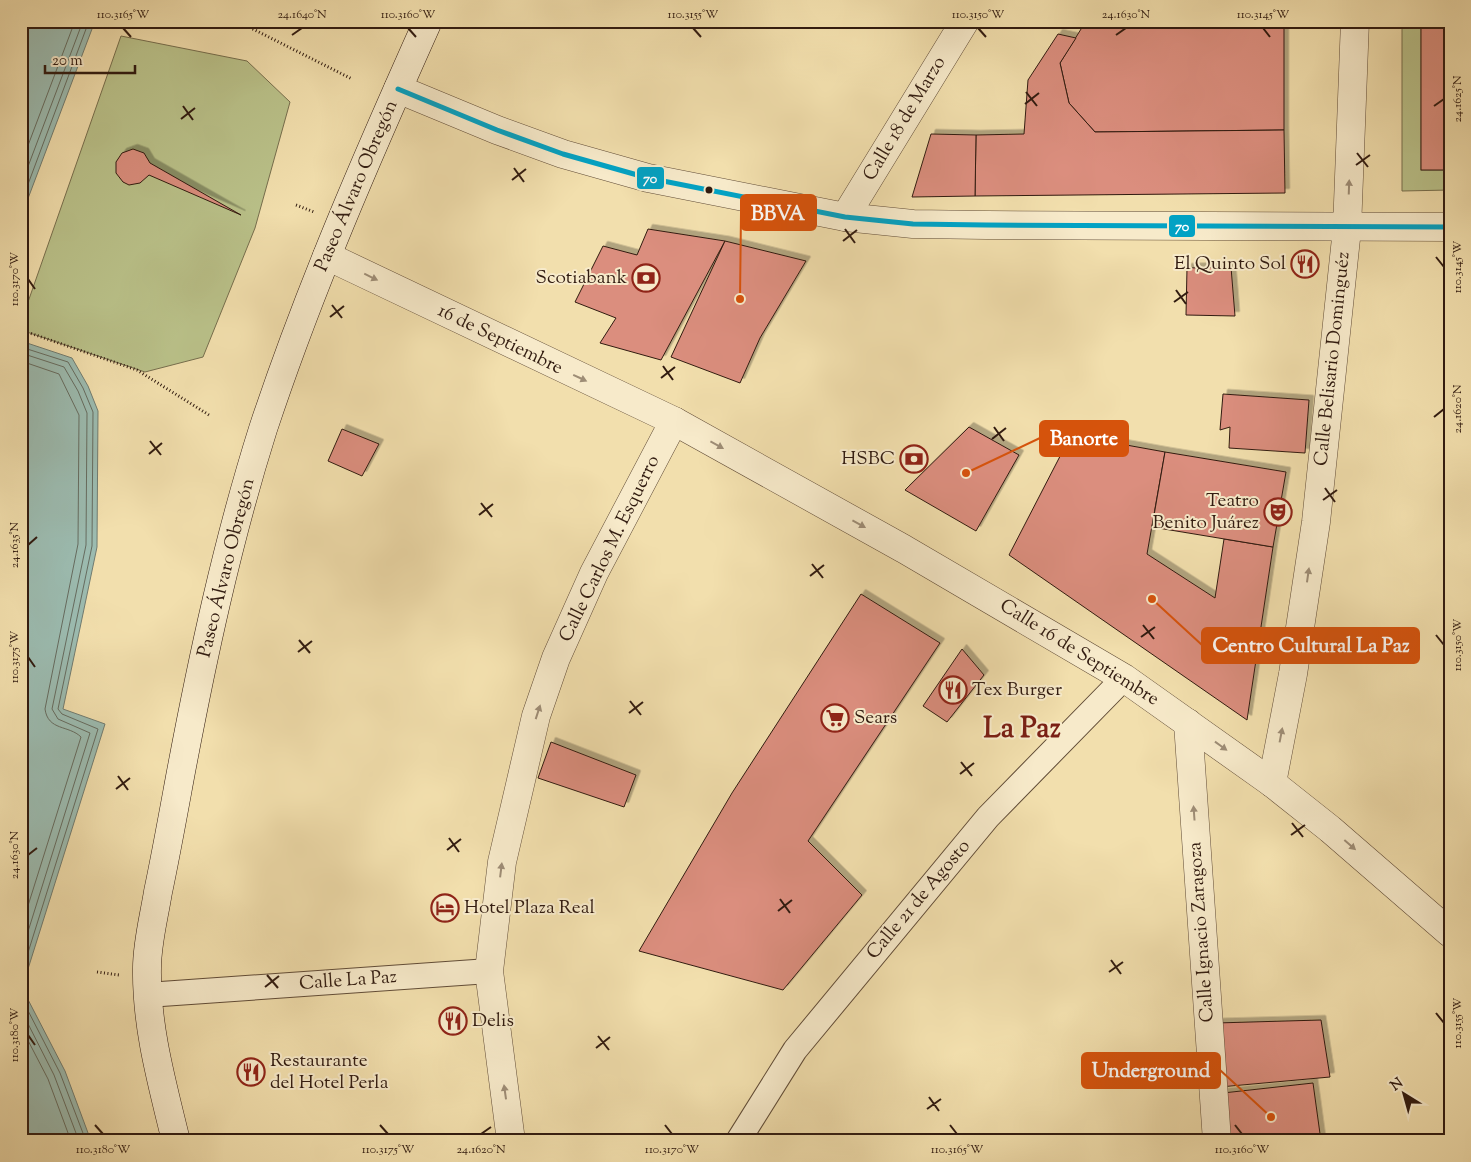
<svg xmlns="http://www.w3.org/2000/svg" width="1471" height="1162" font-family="'Sorts Mill Goudy',serif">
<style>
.green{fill:#bac28a;stroke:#766e4d}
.water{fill:#9cbcb1;stroke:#717c71}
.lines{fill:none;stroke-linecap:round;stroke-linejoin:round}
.shore{stroke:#666c60;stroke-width:1}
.building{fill:#db8e7e;stroke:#311b10;filter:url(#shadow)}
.pedestrian-casing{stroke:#614c37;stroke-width:26}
.minor-casing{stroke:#614c37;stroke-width:29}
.tertiary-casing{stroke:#614c37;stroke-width:29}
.secondary-casing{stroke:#311b10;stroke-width:29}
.path{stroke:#311b10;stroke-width:3;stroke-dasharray:1 2.5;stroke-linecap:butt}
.pedestrian{stroke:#f7eaca;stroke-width:24}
.minor{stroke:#f7eaca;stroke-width:28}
.tertiary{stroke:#f7eaca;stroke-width:28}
.secondary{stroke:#f7eaca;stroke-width:28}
.bus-1-casing{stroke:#f7eaca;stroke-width:9}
.bus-1{stroke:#02a2c4;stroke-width:5}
.oneway{fill:#9e8d76}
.ticks{fill:none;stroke:#311b10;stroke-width:2}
.bus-dot{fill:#311b10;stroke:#f7eaca;stroke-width:2}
.labels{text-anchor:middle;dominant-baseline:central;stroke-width:4;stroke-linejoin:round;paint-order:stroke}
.street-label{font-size:19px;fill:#311b10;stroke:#f7eaca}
.poi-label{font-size:19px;fill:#311b10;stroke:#f7eaca;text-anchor:start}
.town-label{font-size:29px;font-weight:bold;fill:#7a1f14;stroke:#f7eaca}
.leader{fill:none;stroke:#d6530c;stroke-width:2}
.callout-dot{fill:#d6530c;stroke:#f7eaca;stroke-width:2}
.callout{fill:#d6530c;stroke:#d6530c;stroke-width:2}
.callout-label{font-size:20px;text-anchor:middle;font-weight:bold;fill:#fff}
.line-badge{stroke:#f7eaca;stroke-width:2}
.badge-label{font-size:14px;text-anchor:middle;font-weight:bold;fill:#fff}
.neatline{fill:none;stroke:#311b10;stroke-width:2}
.ticks-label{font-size:12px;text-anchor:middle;fill:#311b10}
</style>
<defs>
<filter id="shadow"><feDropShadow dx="4.5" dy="-4.5" stdDeviation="0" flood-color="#0004"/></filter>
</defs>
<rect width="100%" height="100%" fill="#f2dfad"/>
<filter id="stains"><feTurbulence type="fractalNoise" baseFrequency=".004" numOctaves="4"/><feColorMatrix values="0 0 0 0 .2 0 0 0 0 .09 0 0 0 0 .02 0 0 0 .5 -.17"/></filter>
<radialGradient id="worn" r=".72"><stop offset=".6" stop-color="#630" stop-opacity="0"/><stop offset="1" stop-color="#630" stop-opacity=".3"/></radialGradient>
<g class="green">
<path d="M1402,21H1421V170H1450V190L1402,191Z"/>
<path d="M121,36L247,61L290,102L255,228L203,357L145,372L21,330V322Z"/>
</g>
<g class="water">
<path d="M21,21H95L21,217Z"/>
<path d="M21,341L72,358L88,386L98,411L97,547L63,709L105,724L22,988L65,1071L91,1141H21Z"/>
</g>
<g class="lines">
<g class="shore">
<path d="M21,164L75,21"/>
<path d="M21,185L83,21"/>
<path d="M21,203L89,21"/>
<path d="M21,347L68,362L83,388L93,412L92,546L58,709L62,714L98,729L21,975"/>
<path d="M21,353L64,367L78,391L87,413L86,545L52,709L58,719L90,733L21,954"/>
<path d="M21,361L59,374L79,415L78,544L45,709C48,731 69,725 81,737L21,928"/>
<path d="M21,997L60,1073L86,1141"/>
<path d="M21,1010L54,1075L79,1141"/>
<path d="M21,1027L48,1079L71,1141"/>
</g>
</g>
<g class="building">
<path d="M1086,21H1284V130L1095,132L1069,103L1060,63Z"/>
<rect x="1421" y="21" width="29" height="149"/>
<path d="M1058,34L1076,38L1060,63L1069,103L1095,132L1284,130L1285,193L975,196L976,135L1024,134L1028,80Z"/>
<path d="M931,134L976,135L975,196L912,197Z"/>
<path d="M133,149L144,153L150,163L241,215L149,175L140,183L129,185L123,182L116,173V162L122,153Z"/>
<path d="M648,229L725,241L661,360L600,343L616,318L575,302L603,246L637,255Z"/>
<path d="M725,241L806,261L760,338L740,383L671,357Z"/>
<path d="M1231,267L1235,316L1186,315L1187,268Z"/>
<path d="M1223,394L1309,400L1305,453L1229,448L1230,427L1220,430Z"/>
<path d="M969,427L1019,455L976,531L905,490Z"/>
<path d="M342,429L379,444L362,476L328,461Z"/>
<path d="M1071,435L1165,452L1147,554L1215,598L1224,539L1273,547L1247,720L1009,555Z"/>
<path d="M1165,452L1286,472L1273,547L1152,527Z"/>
<path d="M861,594L940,643L808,841L862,895L783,990L639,951L732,793Z"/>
<path d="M962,649L984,675L947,722L923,706Z"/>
<path d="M551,742L636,775L624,807L538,778Z"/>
<path d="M1321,1020L1330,1077L1220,1087L1216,1023Z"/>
<path d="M1313,1083L1321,1141H1226L1223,1093Z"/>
</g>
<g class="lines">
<g class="pedestrian-casing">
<g id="pedestrian">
<path d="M147,995L489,971"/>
<path d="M738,1141L795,1050L988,817L1124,678"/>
</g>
</g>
<g class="minor-casing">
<g id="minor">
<path d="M398,89L497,130L563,154L648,178L845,217L913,224L986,225L1450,227"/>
<path d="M845,217L965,21"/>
<path d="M1188,723L1217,1141"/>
<path d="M1272,783L1293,674L1316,522L1347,229L1355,21"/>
<path d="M511,1141L489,971L502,862L536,716L556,658L594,573L674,421"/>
</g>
</g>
<g class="tertiary-casing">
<path id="tertiary" d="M327,256L674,421L904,549L1124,678L1272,783L1330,829L1450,933"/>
</g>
<g class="secondary-casing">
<path id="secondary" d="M176,1141C162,1083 146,1027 147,968C147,943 154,917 158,892C166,854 173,815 180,777C202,660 227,543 263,429C309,290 368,155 428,21"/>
</g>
<g class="path">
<path d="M237,21L352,79"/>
<path d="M296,205L314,212"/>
<path d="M21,330L137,370L209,415"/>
<path d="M97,972L119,975"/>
</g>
<use href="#pedestrian" class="pedestrian"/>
<use href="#minor" class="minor"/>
<use href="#tertiary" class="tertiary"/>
<use href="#secondary" class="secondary"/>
<g class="bus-1-casing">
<path id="bus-1" d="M398,89L497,130L563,154L648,178L845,217L913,224L986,225L1450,227"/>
</g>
<use href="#bus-1" class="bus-1"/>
</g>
<defs><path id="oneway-solid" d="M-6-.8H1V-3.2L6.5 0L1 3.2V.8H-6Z" transform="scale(1.25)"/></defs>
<g class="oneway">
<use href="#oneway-solid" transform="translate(1349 187) rotate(-88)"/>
<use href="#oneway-solid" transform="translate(371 277) rotate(26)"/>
<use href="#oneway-solid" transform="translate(580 378) rotate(25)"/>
<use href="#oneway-solid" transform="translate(717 445) rotate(29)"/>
<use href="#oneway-solid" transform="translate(859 524) rotate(29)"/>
<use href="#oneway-solid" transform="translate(1308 575) rotate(-82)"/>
<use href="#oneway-solid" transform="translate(538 712) rotate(-72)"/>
<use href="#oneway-solid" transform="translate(1281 735) rotate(-79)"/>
<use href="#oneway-solid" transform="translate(1221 746) rotate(36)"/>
<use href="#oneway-solid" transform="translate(1194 813) rotate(-94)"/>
<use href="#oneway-solid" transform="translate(1350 845) rotate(41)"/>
<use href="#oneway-solid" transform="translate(501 870) rotate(-83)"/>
<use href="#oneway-solid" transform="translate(505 1092) rotate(-98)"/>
</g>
<path class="ticks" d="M123,28L131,37M408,28L416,37M693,28L701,37M978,28L986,37M1263,28L1270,37M292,35L302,28M1116,35L1126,28M1026,92L1037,106M1025,104L1039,93M183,106L193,120M1434,106L1444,99M181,119L195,108M1357,153L1368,167M1356,165L1370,155M514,168L524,182M512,180L526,169M845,229L855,243M843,241L857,230M1436,257L1444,267M28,279L35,289M1176,290L1186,304M1174,302L1188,292M332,305L342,318M330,317L344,306M663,366L673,380M661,378L675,367M1434,417L1444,409M994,427L1004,441M992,439L1006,428M150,441L161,455M149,454L162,443M1325,488L1335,502M1323,500L1337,490M481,503L492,517M479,515L493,504M28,545L37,537M812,564L823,578M810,576L824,565M1143,625L1154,639M1436,635L1444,645M1141,637L1155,627M299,640L310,653M298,652L312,641M28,657L35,667M630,701L641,715M629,713L643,702M961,762L972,776M960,774L974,763M118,776L128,790M116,789L130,778M1292,823L1303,837M1291,835L1305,825M449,838L459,852M447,850L461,839M28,855L37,848M780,899L790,913M778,911L792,900M1111,960L1121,974M1109,972L1123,962M267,975L278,988M265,987L279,976M1436,1013L1444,1023M28,1035L35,1045M598,1036L609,1050M596,1048L610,1037M929,1097L939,1111M927,1109L941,1099M95,1125L103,1134M380,1125L388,1134M665,1125L672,1134M950,1125L957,1134M1235,1125L1242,1134M481,1134L491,1127"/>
<defs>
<g id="restaurant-ring" transform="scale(1.4375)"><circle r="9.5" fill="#f7eaca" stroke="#8f2418" stroke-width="1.5"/><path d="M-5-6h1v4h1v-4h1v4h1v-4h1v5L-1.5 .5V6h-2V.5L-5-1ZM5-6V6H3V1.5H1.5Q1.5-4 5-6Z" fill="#8f2418"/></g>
<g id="bank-ring" transform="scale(1.4375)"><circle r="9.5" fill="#f7eaca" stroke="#8f2418" stroke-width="1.5"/><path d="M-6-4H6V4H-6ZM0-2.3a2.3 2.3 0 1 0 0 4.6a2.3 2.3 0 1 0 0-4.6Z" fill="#8f2418"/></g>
<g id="theatre-ring" transform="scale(1.4375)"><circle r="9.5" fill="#f7eaca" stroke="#8f2418" stroke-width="1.5"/><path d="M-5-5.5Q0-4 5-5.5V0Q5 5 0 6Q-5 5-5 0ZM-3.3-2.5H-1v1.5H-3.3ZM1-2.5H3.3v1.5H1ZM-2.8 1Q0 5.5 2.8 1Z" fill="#8f2418"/></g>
<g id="supermarket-ring" transform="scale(1.4375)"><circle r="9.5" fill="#f7eaca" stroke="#8f2418" stroke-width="1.5"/><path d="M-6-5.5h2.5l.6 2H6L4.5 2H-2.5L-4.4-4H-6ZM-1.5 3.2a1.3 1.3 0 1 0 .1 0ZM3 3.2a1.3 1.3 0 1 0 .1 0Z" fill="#8f2418"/></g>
<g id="hotel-ring" transform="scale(1.4375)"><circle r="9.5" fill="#f7eaca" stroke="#8f2418" stroke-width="1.5"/><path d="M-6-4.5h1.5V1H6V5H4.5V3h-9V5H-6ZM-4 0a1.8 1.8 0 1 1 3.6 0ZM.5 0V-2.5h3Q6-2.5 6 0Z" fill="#8f2418"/></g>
</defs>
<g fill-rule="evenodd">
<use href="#restaurant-ring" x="1305" y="264"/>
<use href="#bank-ring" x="646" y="278"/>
<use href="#bank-ring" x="914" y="459"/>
<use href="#theatre-ring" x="1278" y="512"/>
<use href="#restaurant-ring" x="953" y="690"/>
<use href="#supermarket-ring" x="835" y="718"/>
<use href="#hotel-ring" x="445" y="908"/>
<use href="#restaurant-ring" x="453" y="1021"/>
<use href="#restaurant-ring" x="251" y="1072"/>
</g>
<circle class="bus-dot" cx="709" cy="190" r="4.5"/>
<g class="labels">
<g class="street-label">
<text transform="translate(905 119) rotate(-59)">Calle 18 de Marzo</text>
<text transform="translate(357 186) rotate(-67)">Paseo Álvaro Obregón</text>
<text transform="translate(500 340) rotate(26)">16 de Septiembre</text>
<text transform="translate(1333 359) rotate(-84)">Calle Belisario Dominguéz</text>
<text transform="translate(610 549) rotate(-64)">Calle Carlos M. Esquerro</text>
<text transform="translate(227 568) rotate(-76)">Paseo Álvaro Obregón</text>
<text transform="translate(1079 653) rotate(32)">Calle 16 de Septiembre</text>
<text transform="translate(919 900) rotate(-50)">Calle 21 de Agosto</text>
<text transform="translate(1202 932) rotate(-94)">Calle Ignacio Zaragoza</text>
<text transform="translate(348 981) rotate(-4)">Calle La Paz</text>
</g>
<g class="poi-label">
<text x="1286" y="264" text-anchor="end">El Quinto Sol</text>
<text x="627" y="278" text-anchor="end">Scotiabank</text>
<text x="895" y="459" text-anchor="end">HSBC</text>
<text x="1259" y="501" text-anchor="end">Teatro<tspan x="1259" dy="22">Benito Juárez</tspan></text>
<text x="972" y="690">Tex Burger</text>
<text x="854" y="718">Sears</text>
<text x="464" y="908">Hotel Plaza Real</text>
<text x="472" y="1021">Delis</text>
<text x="270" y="1061">Restaurante<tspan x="270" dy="22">del Hotel Perla</tspan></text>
</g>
<g class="town-label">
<text x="1022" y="730">La Paz</text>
</g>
</g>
<path class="leader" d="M740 299L741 213M966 473L1040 438M1152 599L1202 645M1271 1117L1220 1070"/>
<g class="callout-dot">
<circle cx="740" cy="299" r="5"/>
<circle cx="966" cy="473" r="5"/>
<circle cx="1152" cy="599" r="5"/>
<circle cx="1271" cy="1117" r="5"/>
</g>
<g class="callout">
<rect x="741" y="195" width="75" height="35" rx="5"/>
<rect x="1040" y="421" width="88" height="35" rx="5"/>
<rect x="1202" y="628" width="217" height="35" rx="5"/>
<rect x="1082" y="1053" width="138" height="35" rx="5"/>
</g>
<g class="callout-label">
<text x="778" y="220">BBVA</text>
<text x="1084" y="445">Banorte</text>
<text x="1311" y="652">Centro Cultural La Paz</text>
<text x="1151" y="1077">Underground</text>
</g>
<g class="line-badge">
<rect x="636" y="166" width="29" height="24" rx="5" fill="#02a2c4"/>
<rect x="1168" y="214" width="28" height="24" rx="5" fill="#02a2c4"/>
</g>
<g class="badge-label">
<text x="650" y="183">70</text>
<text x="1182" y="231">70</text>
</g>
<rect width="1471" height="1162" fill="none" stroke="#f2dfad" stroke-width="55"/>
<g transform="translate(1404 1094) rotate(323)" stroke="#f7eaca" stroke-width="4" paint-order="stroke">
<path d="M0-4L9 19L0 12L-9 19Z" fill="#311b10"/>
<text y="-8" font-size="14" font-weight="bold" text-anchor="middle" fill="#311b10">N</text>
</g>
<path d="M45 65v8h90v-8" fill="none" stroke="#311b10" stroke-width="2.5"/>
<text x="52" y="65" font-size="15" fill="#311b10" stroke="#f7eaca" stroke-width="4" paint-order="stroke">20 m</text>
<rect x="28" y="28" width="1416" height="1106" class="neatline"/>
<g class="ticks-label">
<text x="123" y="18">110.3165°W</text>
<text x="302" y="18">24.1640°N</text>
<text x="408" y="18">110.3160°W</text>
<text x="693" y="18">110.3155°W</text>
<text x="978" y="18">110.3150°W</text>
<text x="1126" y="18">24.1630°N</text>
<text x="1263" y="18">110.3145°W</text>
<text transform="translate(1457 99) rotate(-90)" y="4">24.1625°N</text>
<text transform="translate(1457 267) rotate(-90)" y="4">110.3145°W</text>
<text transform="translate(14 279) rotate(-90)" y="4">110.3170°W</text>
<text transform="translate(1457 409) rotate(-90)" y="4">24.1620°N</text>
<text transform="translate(14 545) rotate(-90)" y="4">24.1635°N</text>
<text transform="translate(1457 645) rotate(-90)" y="4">110.3150°W</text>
<text transform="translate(14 657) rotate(-90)" y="4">110.3175°W</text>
<text transform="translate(14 855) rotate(-90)" y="4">24.1630°N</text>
<text transform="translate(1457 1023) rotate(-90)" y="4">110.3155°W</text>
<text transform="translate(14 1035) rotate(-90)" y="4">110.3180°W</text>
<text x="103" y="1153">110.3180°W</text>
<text x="388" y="1153">110.3175°W</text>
<text x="481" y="1153">24.1620°N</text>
<text x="672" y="1153">110.3170°W</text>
<text x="957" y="1153">110.3165°W</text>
<text x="1242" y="1153">110.3160°W</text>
</g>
<rect width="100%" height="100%" filter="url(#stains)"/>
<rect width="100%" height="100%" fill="url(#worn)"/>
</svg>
